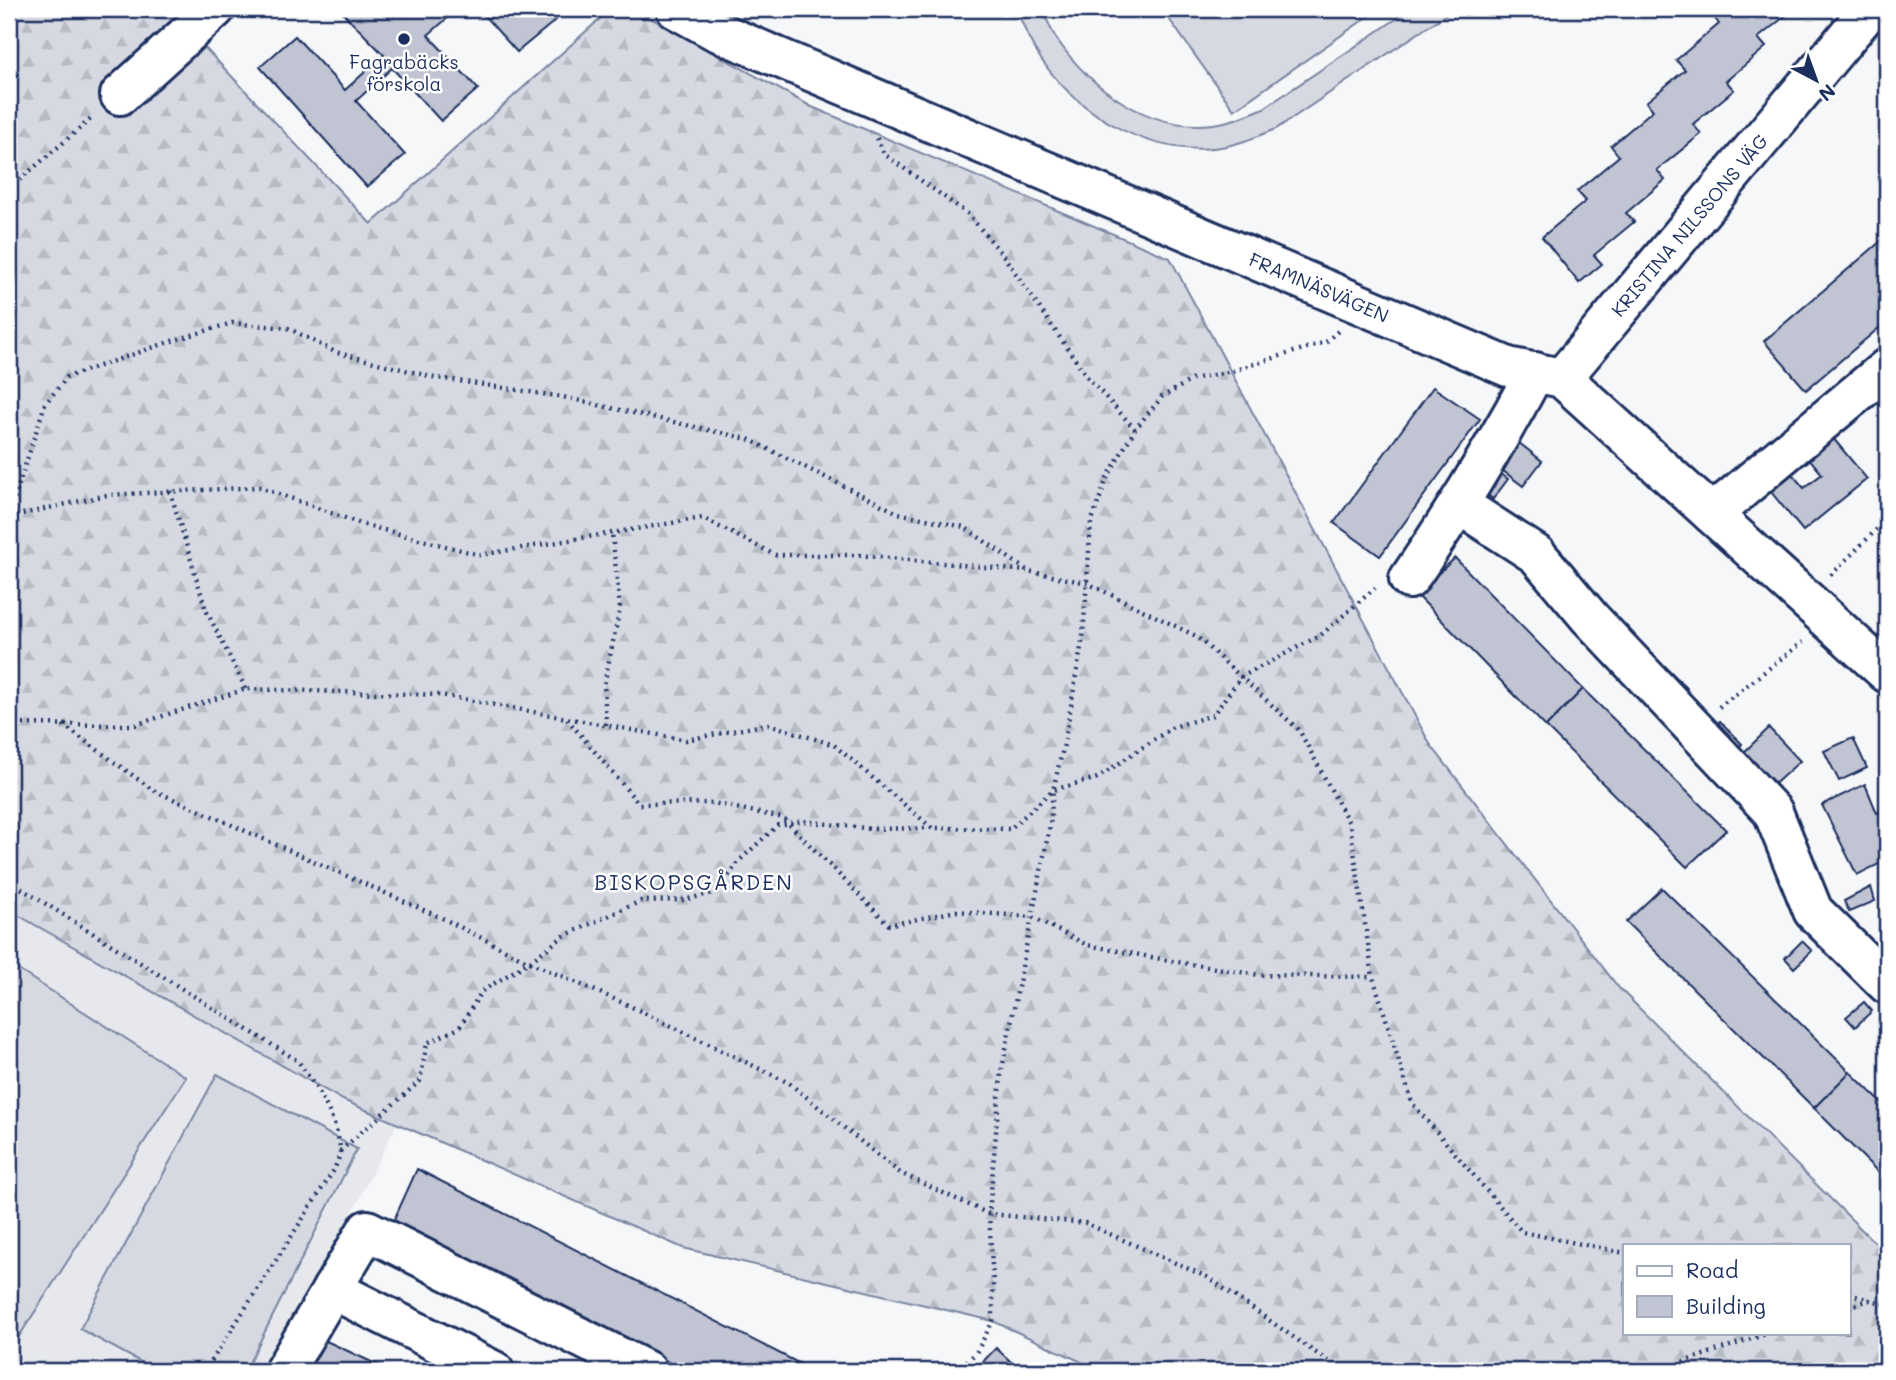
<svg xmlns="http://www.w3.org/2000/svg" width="1896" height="1380" font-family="Mali,sans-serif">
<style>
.built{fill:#e6e8ee}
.forest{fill:url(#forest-firs);stroke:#7884a0;stroke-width:2;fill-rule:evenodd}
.pitch{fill:#d6d9e2;stroke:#7884a0;stroke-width:2}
.building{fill:#c0c4d3;stroke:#1b2f5e;stroke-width:2}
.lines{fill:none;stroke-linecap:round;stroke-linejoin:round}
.minor-casing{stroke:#1b2f5e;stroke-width:44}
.path{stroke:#1b2f5e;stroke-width:4.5;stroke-dasharray:2 5;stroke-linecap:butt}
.minor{stroke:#fff;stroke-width:38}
.poi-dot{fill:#1b2f5e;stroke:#fff;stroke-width:2.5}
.labels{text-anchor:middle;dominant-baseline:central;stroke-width:5;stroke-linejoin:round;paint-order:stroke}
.poi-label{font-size:19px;fill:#1b2f5e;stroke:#fff}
.street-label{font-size:19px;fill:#1b2f5e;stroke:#fff}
.neighbourhood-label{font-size:21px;letter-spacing:2px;fill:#1b2f5e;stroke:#fff}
</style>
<defs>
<pattern id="forest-firs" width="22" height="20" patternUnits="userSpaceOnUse" patternTransform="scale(1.75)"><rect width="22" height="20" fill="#d6d9e2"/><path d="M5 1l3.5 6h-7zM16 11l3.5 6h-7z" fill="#b7bbc4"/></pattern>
</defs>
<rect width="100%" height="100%" fill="#f6f7f9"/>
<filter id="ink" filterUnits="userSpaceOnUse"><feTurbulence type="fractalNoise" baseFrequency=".0143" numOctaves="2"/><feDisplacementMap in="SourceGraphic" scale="14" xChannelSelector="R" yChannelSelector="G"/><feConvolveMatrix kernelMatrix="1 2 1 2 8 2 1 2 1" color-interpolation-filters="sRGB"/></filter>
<g filter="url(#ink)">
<path class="built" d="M9,910L343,1100L397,1124L272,1371H9Z"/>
<path class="forest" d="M9,9H172L190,32L371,224L611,9H634L812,107L1170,258L1430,744L1619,988L1869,1237L1887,1253V1370L1101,1371L993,1321L683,1248L343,1100L9,910ZM1625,1245H1849V1333H1625Z"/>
<g class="pitch">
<path d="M1016,9H1042C1047,18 1050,29 1056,38C1090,88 1149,132 1213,124C1231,122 1248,115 1264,108L1411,9H1454L1276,129C1256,137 1235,146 1214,148C1142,155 1070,109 1034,48C1027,36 1022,22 1016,9Z"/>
<path d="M1162,9H1379L1234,110Z"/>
<path d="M9,964L186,1077L18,1338L9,1331Z"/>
<path d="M217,1074L357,1149L245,1371H157L80,1329Z"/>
</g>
<g class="building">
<path d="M339,9H402L407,14L413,9H458L428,35L478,89L441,121L392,68L356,101L405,155L367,187L260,67L295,36L345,90L384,55Z"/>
<path d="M478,9H546L556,20L517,52Z"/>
<path d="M1716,9H1794L1758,38L1766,47L1726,81L1734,90L1693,124L1701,134L1657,170L1665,180L1626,213L1634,222L1594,255L1602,264L1579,283L1542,237L1586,201L1577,191L1619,156L1611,146L1653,110L1646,102L1685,70L1676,60L1719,24L1711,13Z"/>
<path d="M1887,236V321L1806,390L1764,341Z"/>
<path d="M1433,387L1480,419L1380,556L1334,523Z"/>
<path d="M1828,432L1867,479L1803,531L1766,486L1788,469L1804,488L1822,474L1804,452Z"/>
<path d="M1518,442L1542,461L1523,486L1498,467Z"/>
<path d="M1497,471L1508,479L1493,499L1482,491Z"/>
<path d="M1455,558L1583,689L1546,727L1416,594Z"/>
<path d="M1665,666L1687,688L1677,698L1655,676Z"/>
<path d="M1583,689L1726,830L1687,867L1546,727Z"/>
<path d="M1720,721L1742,744L1733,753L1711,731Z"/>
<path d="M1769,728L1800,761L1768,790L1738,758Z"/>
<path d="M1853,738L1867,768L1839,781L1824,751Z"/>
<path d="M1865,784L1877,813L1887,809V860L1857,875L1822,805Z"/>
<path d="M1871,887L1875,901L1849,912L1844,901Z"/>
<path d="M1662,888L1850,1072L1814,1108L1626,922Z"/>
<path d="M1802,941L1812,951L1794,968L1785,958Z"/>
<path d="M1864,1002L1872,1011L1855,1027L1846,1017Z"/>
<path d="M1850,1072L1887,1108V1181L1814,1108Z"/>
<path d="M417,1169L814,1371H686L393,1222Z"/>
<path d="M324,1340L391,1371H309Z"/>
<path d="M996,1348L1021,1371H974Z"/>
</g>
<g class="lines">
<g class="minor-casing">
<g id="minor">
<path d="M676,9L716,31L1508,367L1562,378L1887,673"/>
<path d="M120,95L215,9"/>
<path d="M1562,378L1870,9"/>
<path d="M1460,505L1537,555L1590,618L1773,812L1813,911L1887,984"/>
<path d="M1712,514L1887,368"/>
<path d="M1409,579C1455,512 1497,444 1535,372"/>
<path d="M332,1289L494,1371"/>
<path d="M284,1371L367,1230L647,1371"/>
</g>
</g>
<g class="path">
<path d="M877,138L884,154L968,214L1003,255L1088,378L1135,429"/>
<path d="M9,189L93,117"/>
<path d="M170,491L206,610L246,689"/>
<path d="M9,503L14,500L45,404L67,377L172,341L232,323L288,328L335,352L432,377L563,397L748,439L898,513L964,527L1028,571L1087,583L1196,636L1299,730L1350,825L1373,977L1412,1103L1522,1232L1625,1253"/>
<path d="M9,517L107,495L260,487L361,524L480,555L702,518L775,555H858L1027,571"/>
<path d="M1831,575L1887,519"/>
<path d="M1719,707L1803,642"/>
<path d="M567,719L639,804L713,803L783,818L889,925L956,911L1032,917L1087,945L1177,962L1259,975L1373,977"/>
<path d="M9,724L135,725L246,689L441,695L686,740L768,724L834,745L932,828L1010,829L1053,790L1097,778L1173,727L1213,715L1241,677L1321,635L1375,588"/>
<path d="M63,725L153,790L444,919L529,962L630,1006L789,1083L900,1173L989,1214L1085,1223L1207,1277L1342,1371"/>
<path d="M606,725L604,685L620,608L612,533"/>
<path d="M9,881L298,1061C316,1087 336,1116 340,1148C341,1155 336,1164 334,1170L205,1371"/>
<path d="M340,1151L420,1081L427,1043L459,1028L482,991L529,962L564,936L641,901L684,900L717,892L739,861L778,825L803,821L872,829L931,828"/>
<path d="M1849,1294L1869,1300"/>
<path d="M1849,1307L1869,1300L1887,1304"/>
<path d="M956,1371L976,1353L993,1321V1284L989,1214L1001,1074L1050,825L1053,790L1065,740L1083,636L1091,523L1107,478L1135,429L1162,397L1193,379L1232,371L1326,342L1338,331"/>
<path d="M1656,1371L1769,1333"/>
</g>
<use href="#minor" class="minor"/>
</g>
</g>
<circle class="poi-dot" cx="404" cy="39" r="7"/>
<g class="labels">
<g class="poi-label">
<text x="404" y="61">Fagrabäcks<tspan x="404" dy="22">förskola</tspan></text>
</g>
<g class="street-label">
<text transform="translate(1689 225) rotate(-50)">KRISTINA NILSSONS VÄG</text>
<text transform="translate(1319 287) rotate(23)">FRAMNÄSVÄGEN</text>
</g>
<g class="neighbourhood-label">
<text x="694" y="881">BISKOPSGÅRDEN</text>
</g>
</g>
<rect width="1896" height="1380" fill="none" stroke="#fff" stroke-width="35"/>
<rect x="18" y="18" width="1861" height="1345" fill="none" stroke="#1b2f5e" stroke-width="2.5" filter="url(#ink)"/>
<rect x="1623" y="1244" width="228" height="91" fill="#ffffff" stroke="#a4acbf" stroke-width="2"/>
<rect x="1637" y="1266" width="35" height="10" fill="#ffffff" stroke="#a4acbf" stroke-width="2"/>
<text x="1686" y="1278" font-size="21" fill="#1b2f5e">Road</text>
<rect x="1637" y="1296" width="35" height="21" fill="#c0c4d3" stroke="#a4acbf" stroke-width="2"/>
<text x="1686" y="1314" font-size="21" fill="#1b2f5e">Building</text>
<g transform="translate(1816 80) rotate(139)" stroke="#ffffff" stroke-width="5" paint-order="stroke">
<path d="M0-5L12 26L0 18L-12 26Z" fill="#1b2f5e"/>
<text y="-10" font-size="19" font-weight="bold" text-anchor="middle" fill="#1b2f5e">N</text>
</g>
</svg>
